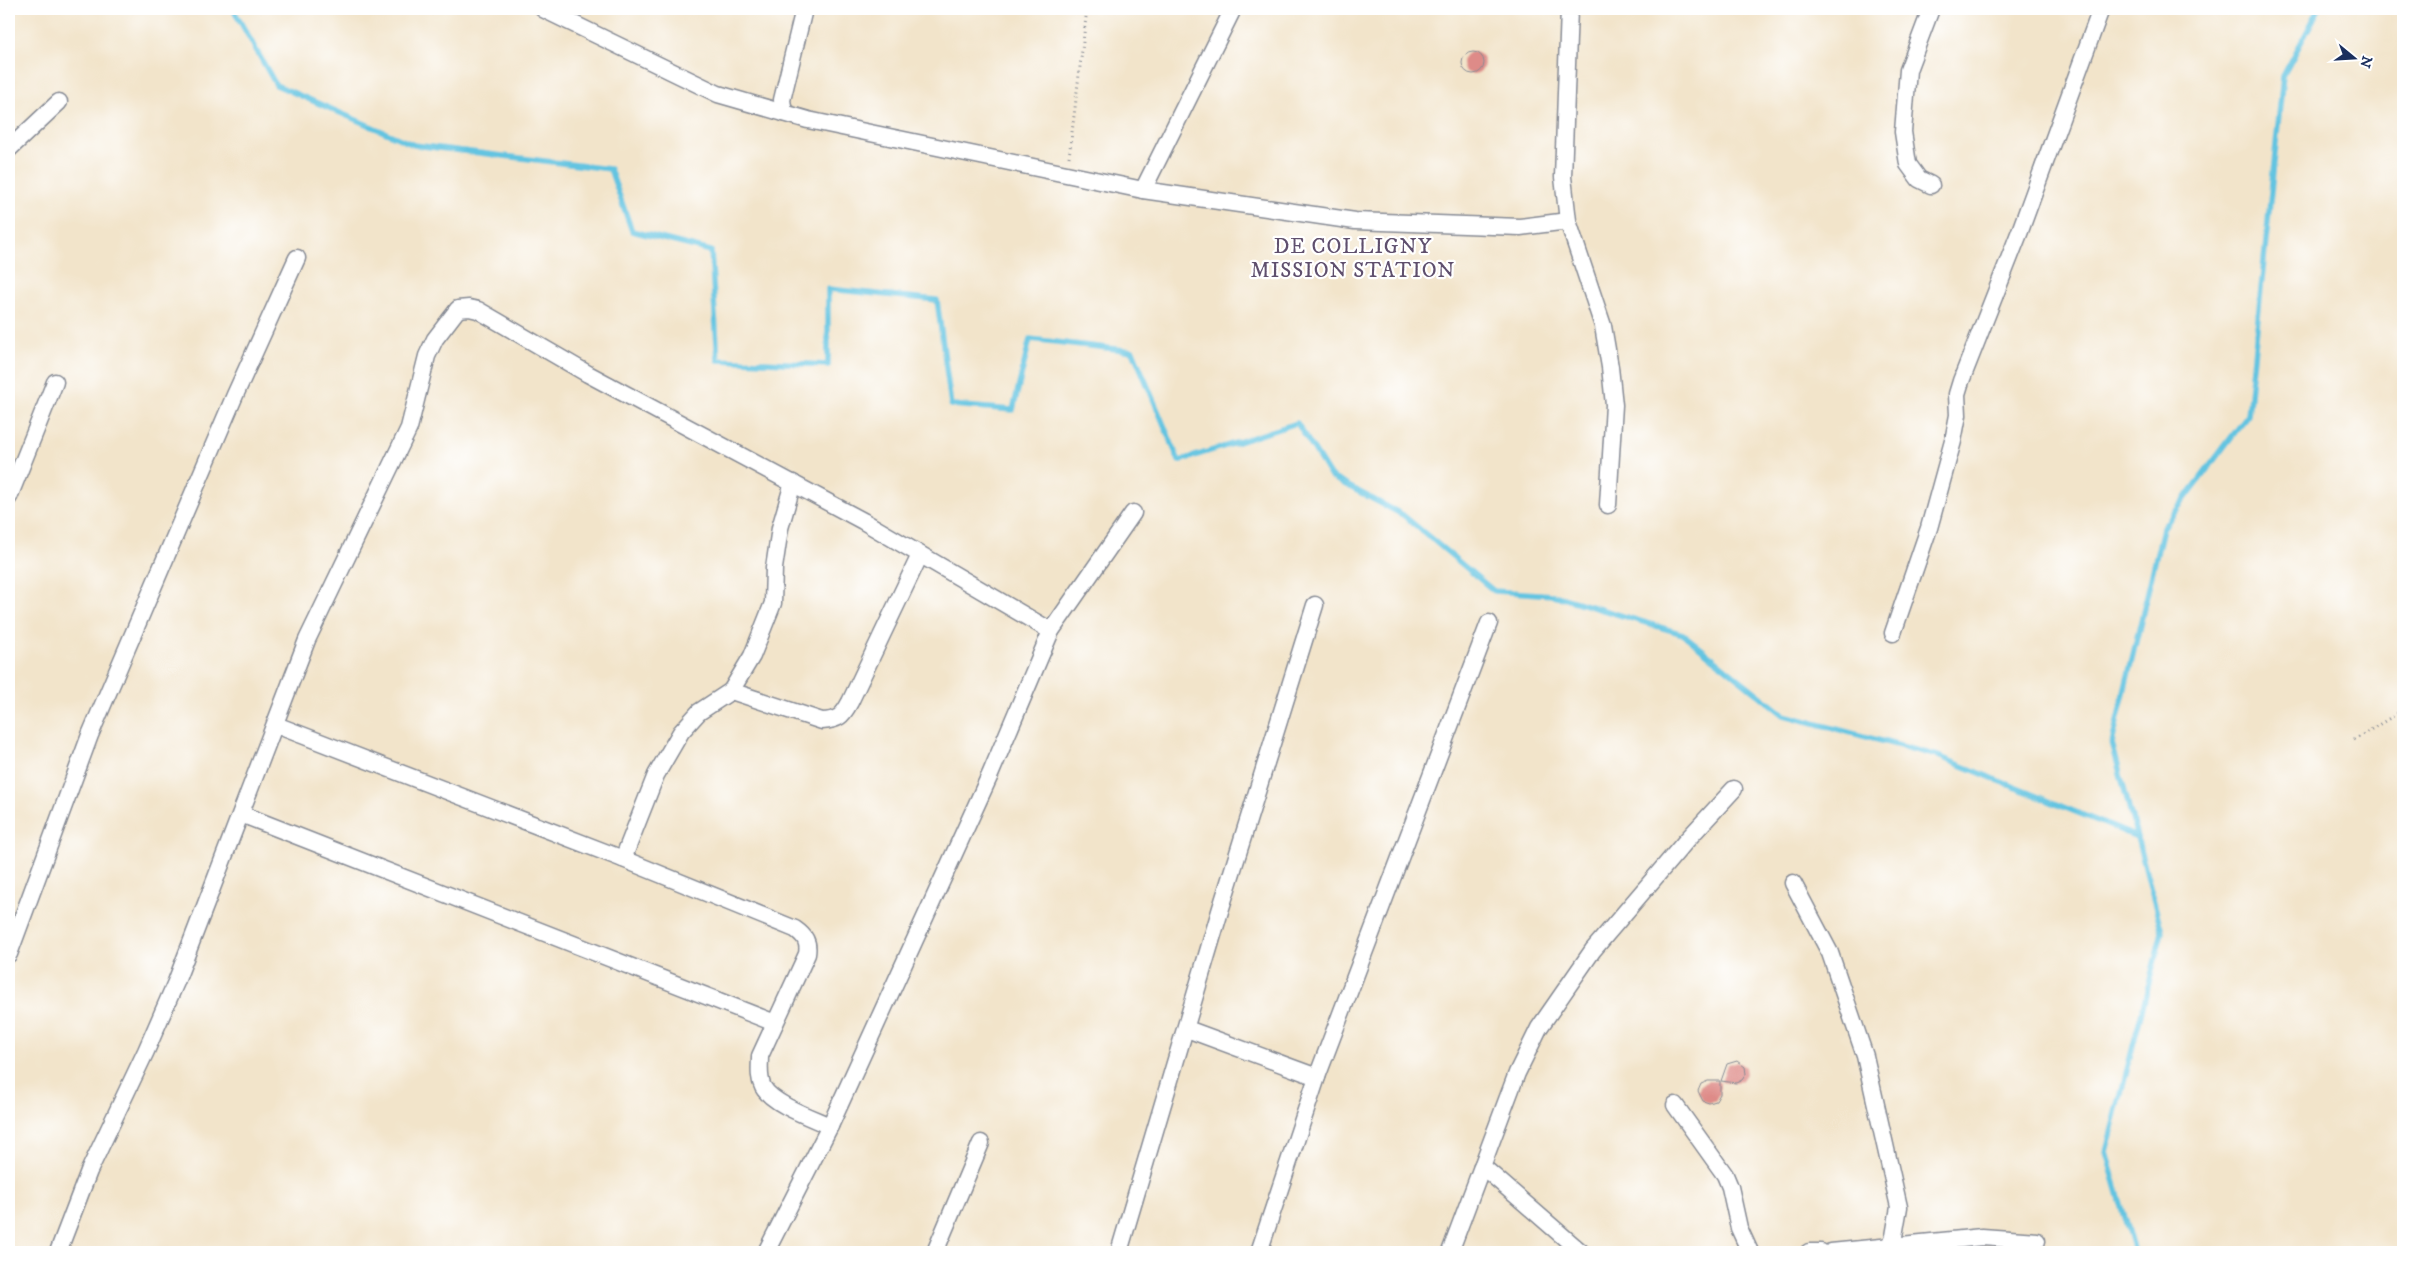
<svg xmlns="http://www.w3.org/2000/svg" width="2412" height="1261" font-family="'IM FELL DW Pica',serif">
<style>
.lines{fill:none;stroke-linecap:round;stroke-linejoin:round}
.stream{stroke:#63c4e1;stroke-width:5.5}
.building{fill:#de8b88}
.street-casing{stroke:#868a94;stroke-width:19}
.path{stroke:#868a94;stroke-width:3;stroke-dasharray:1 4;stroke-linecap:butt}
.street{stroke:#fff;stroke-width:16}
.labels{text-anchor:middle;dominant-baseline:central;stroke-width:4.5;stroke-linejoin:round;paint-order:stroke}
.quarter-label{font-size:21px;letter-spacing:1px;fill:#5f4f6d;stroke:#fff}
</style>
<rect width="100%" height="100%" fill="#fff"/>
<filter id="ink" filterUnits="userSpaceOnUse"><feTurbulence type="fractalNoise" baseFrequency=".02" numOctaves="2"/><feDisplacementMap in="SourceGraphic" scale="10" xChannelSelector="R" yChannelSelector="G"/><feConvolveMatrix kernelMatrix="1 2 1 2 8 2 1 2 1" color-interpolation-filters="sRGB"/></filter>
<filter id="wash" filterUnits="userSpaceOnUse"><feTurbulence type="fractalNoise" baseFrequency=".0096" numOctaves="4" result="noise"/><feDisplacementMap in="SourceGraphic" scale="20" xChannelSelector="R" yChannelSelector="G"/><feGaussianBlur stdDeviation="1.12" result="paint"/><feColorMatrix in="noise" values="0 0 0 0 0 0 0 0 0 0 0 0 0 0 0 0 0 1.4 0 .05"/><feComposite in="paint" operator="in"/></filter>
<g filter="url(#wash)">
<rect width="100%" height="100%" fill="#f2e4ca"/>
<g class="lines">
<g class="stream">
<path d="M233,9L276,85L414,145L610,169L632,231L711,251L718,360L828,365V289L937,300L951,405L1013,410L1030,339L1133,351L1179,461L1297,423L1331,477L1403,515L1494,591L1553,595L1683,634L1784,715L1938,756L2137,837"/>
<path d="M2135,1252L2106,1152L2162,932L2112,743L2163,528L2248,415L2283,76L2319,9"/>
</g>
</g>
<g id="blocks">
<g class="building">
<circle cx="1473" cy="63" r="11"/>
<path d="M1737,1061L1745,1067L1746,1074L1742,1080L1736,1083L1721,1081L1727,1064Z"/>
<path d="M1720,1081V1094L1716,1101L1709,1103L1703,1101L1698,1091L1701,1084L1708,1081Z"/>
</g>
</g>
</g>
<g filter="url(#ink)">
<use href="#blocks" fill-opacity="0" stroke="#868a94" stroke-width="1"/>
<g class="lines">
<g class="street-casing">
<g id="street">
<path d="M543,9L718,94L808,120L1143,190L1355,221L1520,227L1568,221"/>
<path d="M1569,9L1563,177L1568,221L1603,326L1610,367L1614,405L1608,505"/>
<path d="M1931,9L1908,70L1903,132L1908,164L1919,179L1931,185"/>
<path d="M784,113L782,100L804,9"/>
<path d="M9,149L59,102"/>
<path d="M1143,190L1233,9"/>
<path d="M9,497L55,382"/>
<path d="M1893,633L1929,528L1953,441L1958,415L1957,394L1961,381L2020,231L2101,9"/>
<path d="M731,691L822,721C838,720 842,717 850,702L920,555"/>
<path d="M276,725L623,859L795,929C805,936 809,942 807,954L760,1056C760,1066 758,1077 763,1087C772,1104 812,1118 830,1126"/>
<path d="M241,814L775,1023"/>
<path d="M623,859L656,775L681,732L699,712L731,691L752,656L773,603L774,568L780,528L793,483"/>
<path d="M1793,883L1830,953L1865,1056L1899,1207L1894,1236L1888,1252"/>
<path d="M9,954L90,735L235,395L297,258"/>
<path d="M1187,1029L1317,1077"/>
<path d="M1675,1105L1725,1175L1730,1187L1739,1228L1750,1252"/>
<path d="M1482,1166L1581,1252"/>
<path d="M58,1252L89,1171L146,1051L176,982L307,640L409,428L427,356L435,339L458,309L469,308L478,310L588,374L863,521L1051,631"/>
<path d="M766,1252L830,1126L990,775L1051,631L1133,513"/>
<path d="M935,1252L981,1143"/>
<path d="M1119,1252L1220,911L1315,605"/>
<path d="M1259,1252L1317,1077L1489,623"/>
<path d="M1450,1252L1517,1073L1539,1028L1593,950L1686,841L1734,789"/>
<path d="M1809,1252H1821"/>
<path d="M1831,1252L1982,1237L2037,1241"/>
</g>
</g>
<g class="path">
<path d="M1069,157L1087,9"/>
<path d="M2354,740L2403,710"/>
</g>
<use href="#street" class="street"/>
</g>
</g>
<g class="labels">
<g class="quarter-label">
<text x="1353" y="247">DE COLLIGNY<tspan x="1353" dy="24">MISSION STATION</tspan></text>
</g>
</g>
<rect width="2412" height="1261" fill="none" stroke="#fff" stroke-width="30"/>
<g transform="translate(2354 58) rotate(108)" stroke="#ffffff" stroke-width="4" paint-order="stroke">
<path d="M0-4L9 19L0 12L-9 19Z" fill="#1b2f5e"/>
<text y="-8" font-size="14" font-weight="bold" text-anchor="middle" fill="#1b2f5e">N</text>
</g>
</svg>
